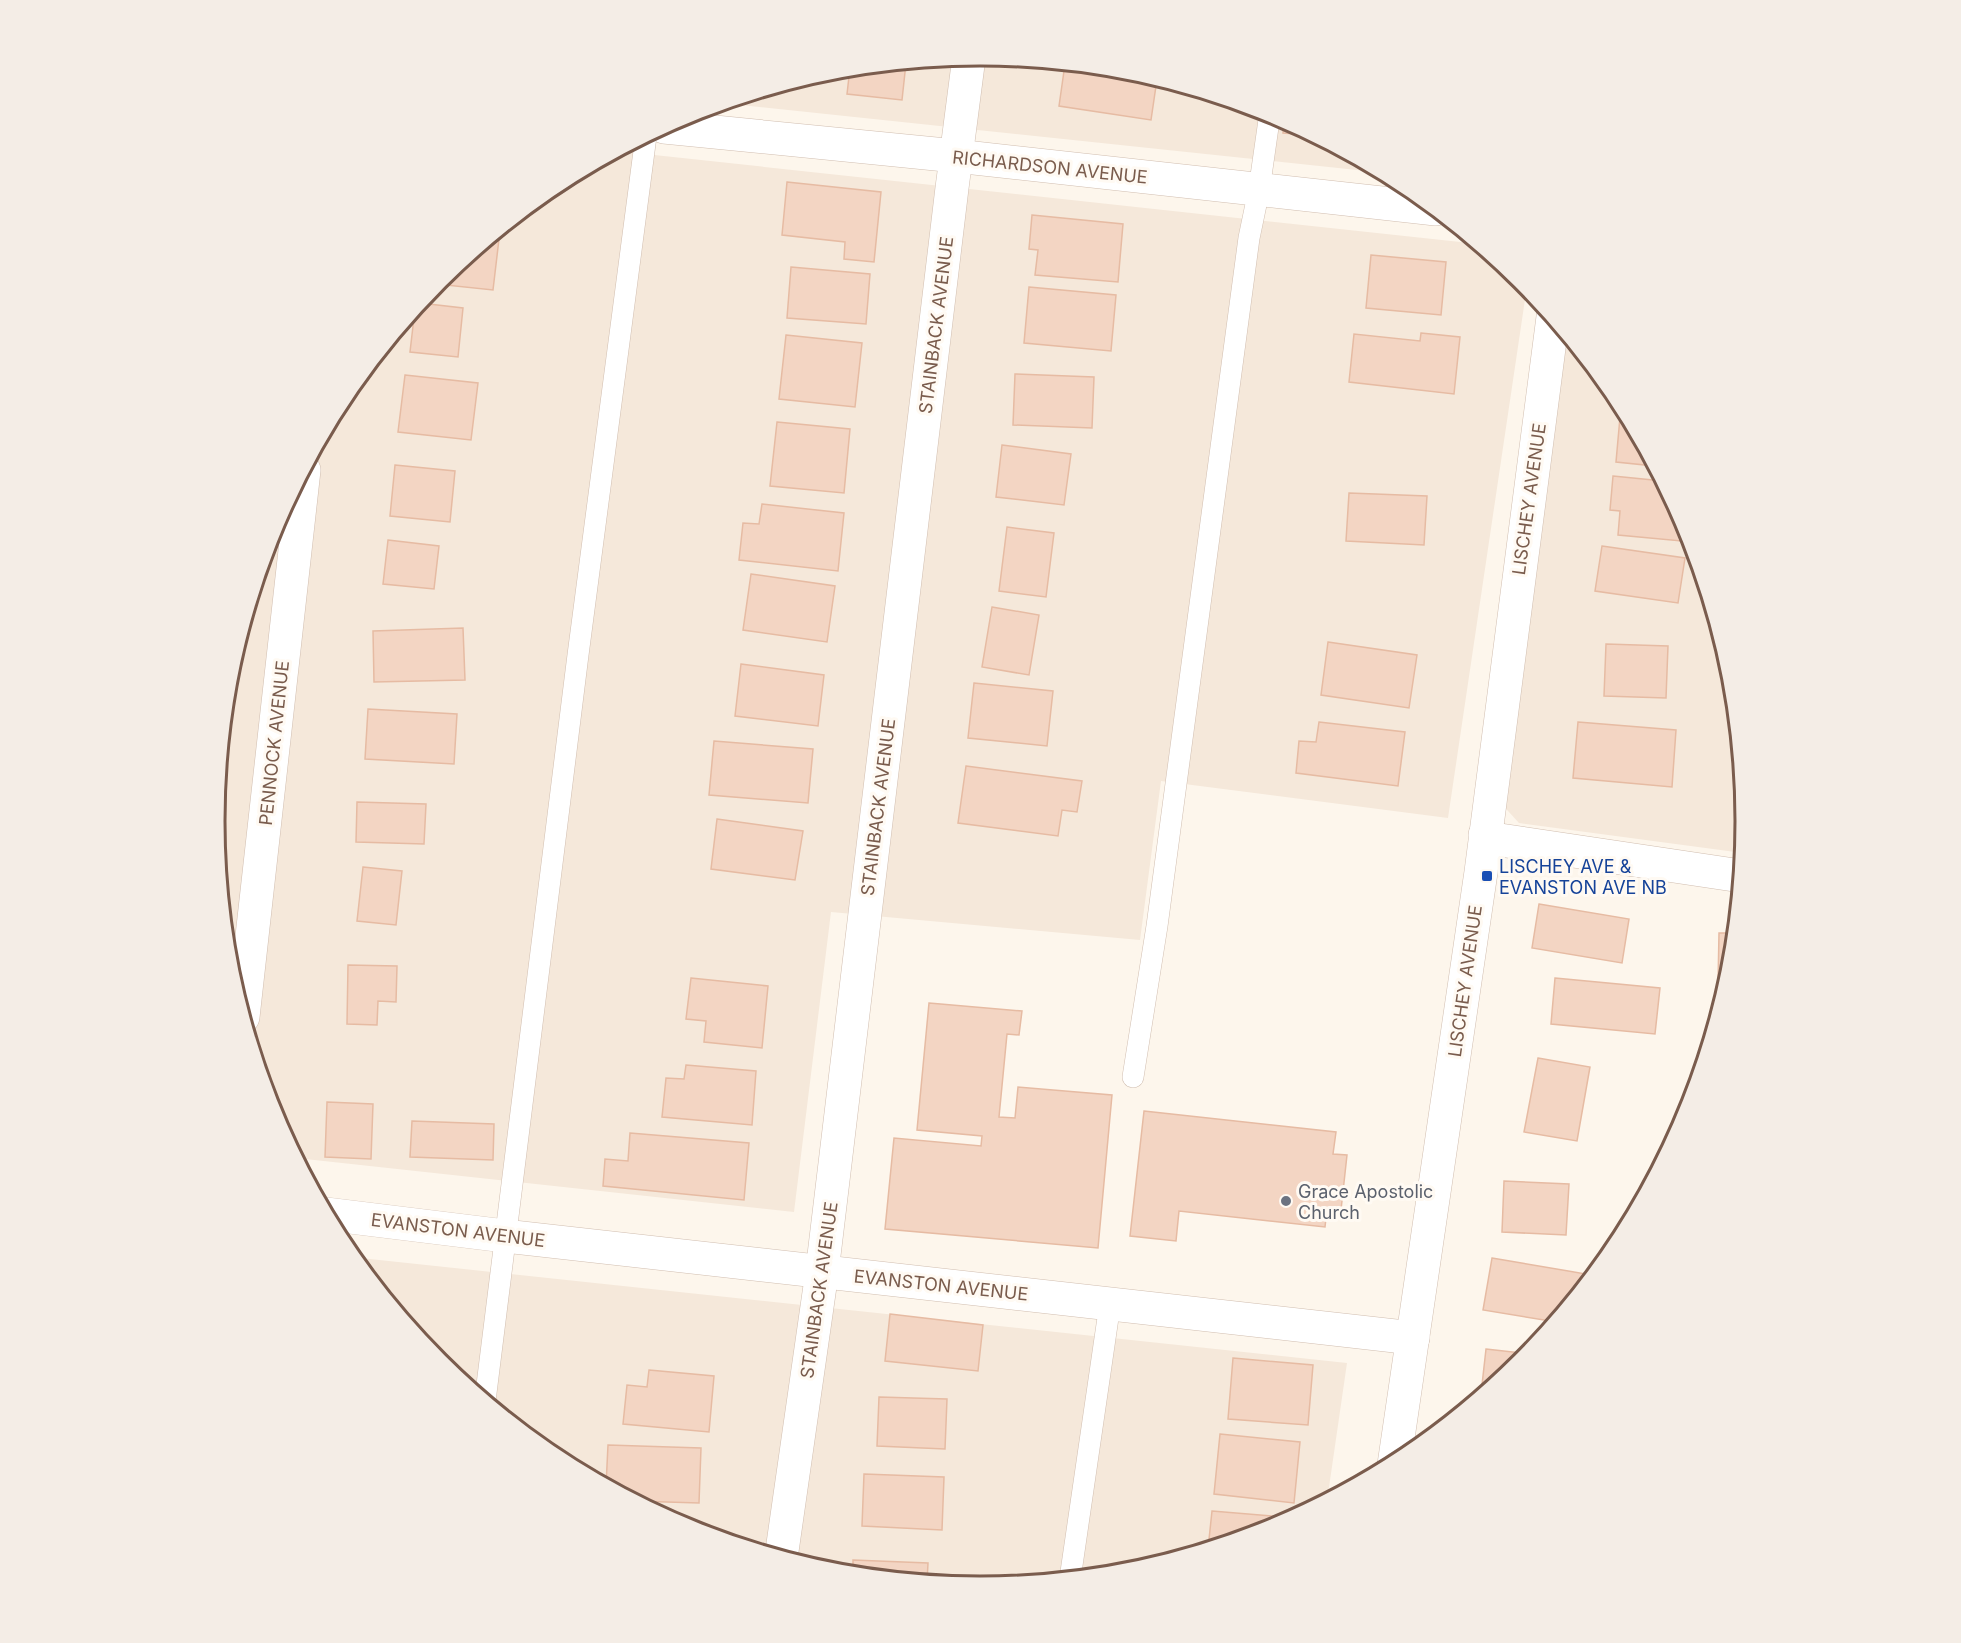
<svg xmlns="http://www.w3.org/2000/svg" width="1961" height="1643" font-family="Inter,sans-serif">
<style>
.residential{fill:#f5e8da}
.building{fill:#f3d5c3;stroke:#e6bba3;stroke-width:1.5}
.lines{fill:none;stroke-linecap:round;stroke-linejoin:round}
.service-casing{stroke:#d1beb0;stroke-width:22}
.minor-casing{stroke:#d1beb0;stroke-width:34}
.tertiary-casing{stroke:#d1beb0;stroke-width:34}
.service{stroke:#fff;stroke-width:21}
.minor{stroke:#fff;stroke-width:33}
.tertiary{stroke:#fff;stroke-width:33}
.transit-dot{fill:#1a4fb4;stroke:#fffaf3;stroke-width:2}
.worship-dot{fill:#6b7280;stroke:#fffaf3;stroke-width:2}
.labels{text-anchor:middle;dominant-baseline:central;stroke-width:6;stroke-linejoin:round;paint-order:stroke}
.street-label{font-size:18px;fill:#7a5c4d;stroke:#fffaf3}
.transit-label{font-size:18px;fill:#164399;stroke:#fffaf3;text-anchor:start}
.worship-label{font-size:18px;fill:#5b616d;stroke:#fffaf3;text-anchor:start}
.rim{fill:none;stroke:#7a5c4d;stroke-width:3}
</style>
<rect width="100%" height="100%" fill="#fdf6ec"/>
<g class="residential">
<path d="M981,56L1130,70L1274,114L1385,173L722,103L831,70Z"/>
<path d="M617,151L1479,244L1527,286L1448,818L1161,781L1140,940L831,912L794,1212L296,1158L273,1114L229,971L215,821L229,672L273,528L344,396L439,280L555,184Z"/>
<path d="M1565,332L1618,396L1688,529L1732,672L1746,822L1743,853L1519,823L1498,800Z"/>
<path d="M351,1257L1347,1363L1327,1501L1273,1529L1130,1573L980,1587L831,1573L687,1529L555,1458L439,1363Z"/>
</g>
<g class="building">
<path d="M906,63L902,100L847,94L850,68Z"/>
<path d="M1065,64L1130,70L1157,79L1151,120L1059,106Z"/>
<path d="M1284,119L1312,135L1283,133Z"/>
<path d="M787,182L881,192L874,262L844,259L845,242L782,235Z"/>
<path d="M1032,215L1123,224L1118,282L1035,275L1038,250L1029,249Z"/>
<path d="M490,238L499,239L493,290L436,284Z"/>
<path d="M1371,255L1446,262L1441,315L1366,308Z"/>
<path d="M791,267L870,274L866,324L787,318Z"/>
<path d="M1029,287L1116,295L1111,351L1024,343Z"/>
<path d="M420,303L463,308L458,357L410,352L415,309Z"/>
<path d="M1421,333L1460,337L1454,394L1349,382L1354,334L1420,341Z"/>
<path d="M786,335L862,343L855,407L779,399Z"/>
<path d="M1015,374L1094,377L1092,428L1013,425Z"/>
<path d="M405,375L478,383L471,440L398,432Z"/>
<path d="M1621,406H1623L1655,466L1616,462Z"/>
<path d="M777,422L850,429L844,493L770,486Z"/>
<path d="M1002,445L1071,454L1064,505L996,497Z"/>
<path d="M395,465L455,471L450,522L390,516Z"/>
<path d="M1613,476L1663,481L1688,529L1692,542L1618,535L1620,511L1610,510Z"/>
<path d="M1349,493L1427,496L1424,545L1346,541Z"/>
<path d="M762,504L844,513L838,571L739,560L743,523L759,524Z"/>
<path d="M1007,527L1054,533L1046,597L999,591Z"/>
<path d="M388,540L439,546L434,589L383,584Z"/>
<path d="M1602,546L1685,558L1678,603L1595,591Z"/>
<path d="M751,574L835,586L827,642L743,630Z"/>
<path d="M992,607L1039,615L1029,675L982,667Z"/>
<path d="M463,628L465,680L374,682L373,631Z"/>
<path d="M1328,642L1417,655L1409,708L1321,695Z"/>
<path d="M1606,644L1668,646L1666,698L1604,696Z"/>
<path d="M741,664L824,675L818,726L735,716Z"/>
<path d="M974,683L1053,691L1047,746L968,738Z"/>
<path d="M368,709L457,714L454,764L365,759Z"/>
<path d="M1319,722L1405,732L1398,786L1296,773L1299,741L1316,742Z"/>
<path d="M1578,722L1676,730L1672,787L1573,778Z"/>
<path d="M714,741L813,749L808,803L709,795Z"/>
<path d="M966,766L1082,781L1077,812L1062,810L1058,836L958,823Z"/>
<path d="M357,802L426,804L424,844L356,842Z"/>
<path d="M717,819L803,831L795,880L711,869Z"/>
<path d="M363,867L402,871L396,925L357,921Z"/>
<path d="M1539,904L1629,919L1622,963L1532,948Z"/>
<path d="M1719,933H1735L1732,971L1728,983H1718Z"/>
<path d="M348,965L397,966L396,1002L378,1001L377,1025L347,1024Z"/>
<path d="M691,978L768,986L762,1048L704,1042L706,1021L686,1019Z"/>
<path d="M1555,978L1660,988L1655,1034L1551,1024Z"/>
<path d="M929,1003L1022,1011L1019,1035L1007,1034L999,1117L1015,1118L1018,1087L1112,1095L1098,1248L885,1229L894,1138L981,1146L982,1136L917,1130Z"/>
<path d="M1538,1058L1590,1067L1577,1141L1524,1132Z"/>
<path d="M686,1065L756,1071L752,1125L662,1117L666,1078L684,1079Z"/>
<path d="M327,1102L373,1104L371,1159L325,1157Z"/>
<path d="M1144,1111L1336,1132L1333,1154L1347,1155L1341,1210L1327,1209L1325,1227L1179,1211L1176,1241L1130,1236Z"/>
<path d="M412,1121L494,1124L493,1160L410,1157Z"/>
<path d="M630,1133L749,1143L744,1200L603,1186L605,1159L628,1161Z"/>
<path d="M1504,1181L1569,1184L1566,1235L1502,1232Z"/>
<path d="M1492,1258L1586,1274L1584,1288L1556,1322L1483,1310Z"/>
<path d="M890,1314L983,1325L978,1371L885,1361Z"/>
<path d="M1486,1349L1530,1354L1522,1363L1485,1394H1481Z"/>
<path d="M1233,1358L1313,1365L1308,1425L1228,1419Z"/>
<path d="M649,1370L714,1376L709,1432L623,1424L627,1385L647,1387Z"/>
<path d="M879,1397L947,1399L945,1449L877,1446Z"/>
<path d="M1220,1434L1300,1442L1294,1503L1214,1494Z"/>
<path d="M608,1445L701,1448L699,1503L634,1501L606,1486Z"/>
<path d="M864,1474L944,1477L942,1530L862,1526Z"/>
<path d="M1212,1511L1294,1518L1273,1529L1208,1549Z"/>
<path d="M853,1560L928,1563L927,1582L853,1575Z"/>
</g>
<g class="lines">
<g class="service-casing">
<g id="service">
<path d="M1133,1077L1157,926L1249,238L1259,190L1270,113"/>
<path d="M485,1401L578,655L646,136"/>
<path d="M1070,1579L1110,1304"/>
</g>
</g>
<g class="minor-casing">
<g id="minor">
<path d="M664,127L956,156L1436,209"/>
<path d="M1485,835L1500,840L1741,876"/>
<path d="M243,1017L304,470"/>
<path d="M326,1214L505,1236L1413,1338"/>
<path d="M781,1558L822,1272L952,188L969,57"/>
</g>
</g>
<g class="tertiary-casing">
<path id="tertiary" d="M1394,1465L1481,872L1553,317"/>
</g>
<use href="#service" class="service"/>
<use href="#minor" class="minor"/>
<use href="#tertiary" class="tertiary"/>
</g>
<rect class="transit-dot" x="1481" y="870" width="12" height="12" rx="3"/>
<circle class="worship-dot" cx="1286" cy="1201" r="6"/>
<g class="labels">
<g class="street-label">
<text transform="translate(1050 167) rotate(6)">RICHARDSON AVENUE</text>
<text transform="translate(936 325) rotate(-83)">STAINBACK AVENUE</text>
<text transform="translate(1529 499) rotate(-82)">LISCHEY AVENUE</text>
<text transform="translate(274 743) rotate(-84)">PENNOCK AVENUE</text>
<text transform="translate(878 807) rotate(-83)">STAINBACK AVENUE</text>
<text transform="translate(1465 981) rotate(-82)">LISCHEY AVENUE</text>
<text transform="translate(458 1230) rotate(7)">EVANSTON AVENUE</text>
<text transform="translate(941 1285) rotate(6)">EVANSTON AVENUE</text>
<text transform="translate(819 1290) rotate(-82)">STAINBACK AVENUE</text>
</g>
<g class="transit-label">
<text x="1499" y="866">LISCHEY AVE &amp;<tspan x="1499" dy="21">EVANSTON AVE NB</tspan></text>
</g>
<g class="worship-label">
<text x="1298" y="1191">Grace Apostolic<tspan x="1298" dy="21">Church</tspan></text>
</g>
</g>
<path d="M0 0H1961V1643H0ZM225 821a755 755 0 1 1 1510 0a755 755 0 1 1-1510 0Z" fill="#f4ede6" fill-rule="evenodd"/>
<path class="rim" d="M225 821a755 755 0 1 1 1510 0a755 755 0 1 1-1510 0Z"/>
</svg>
